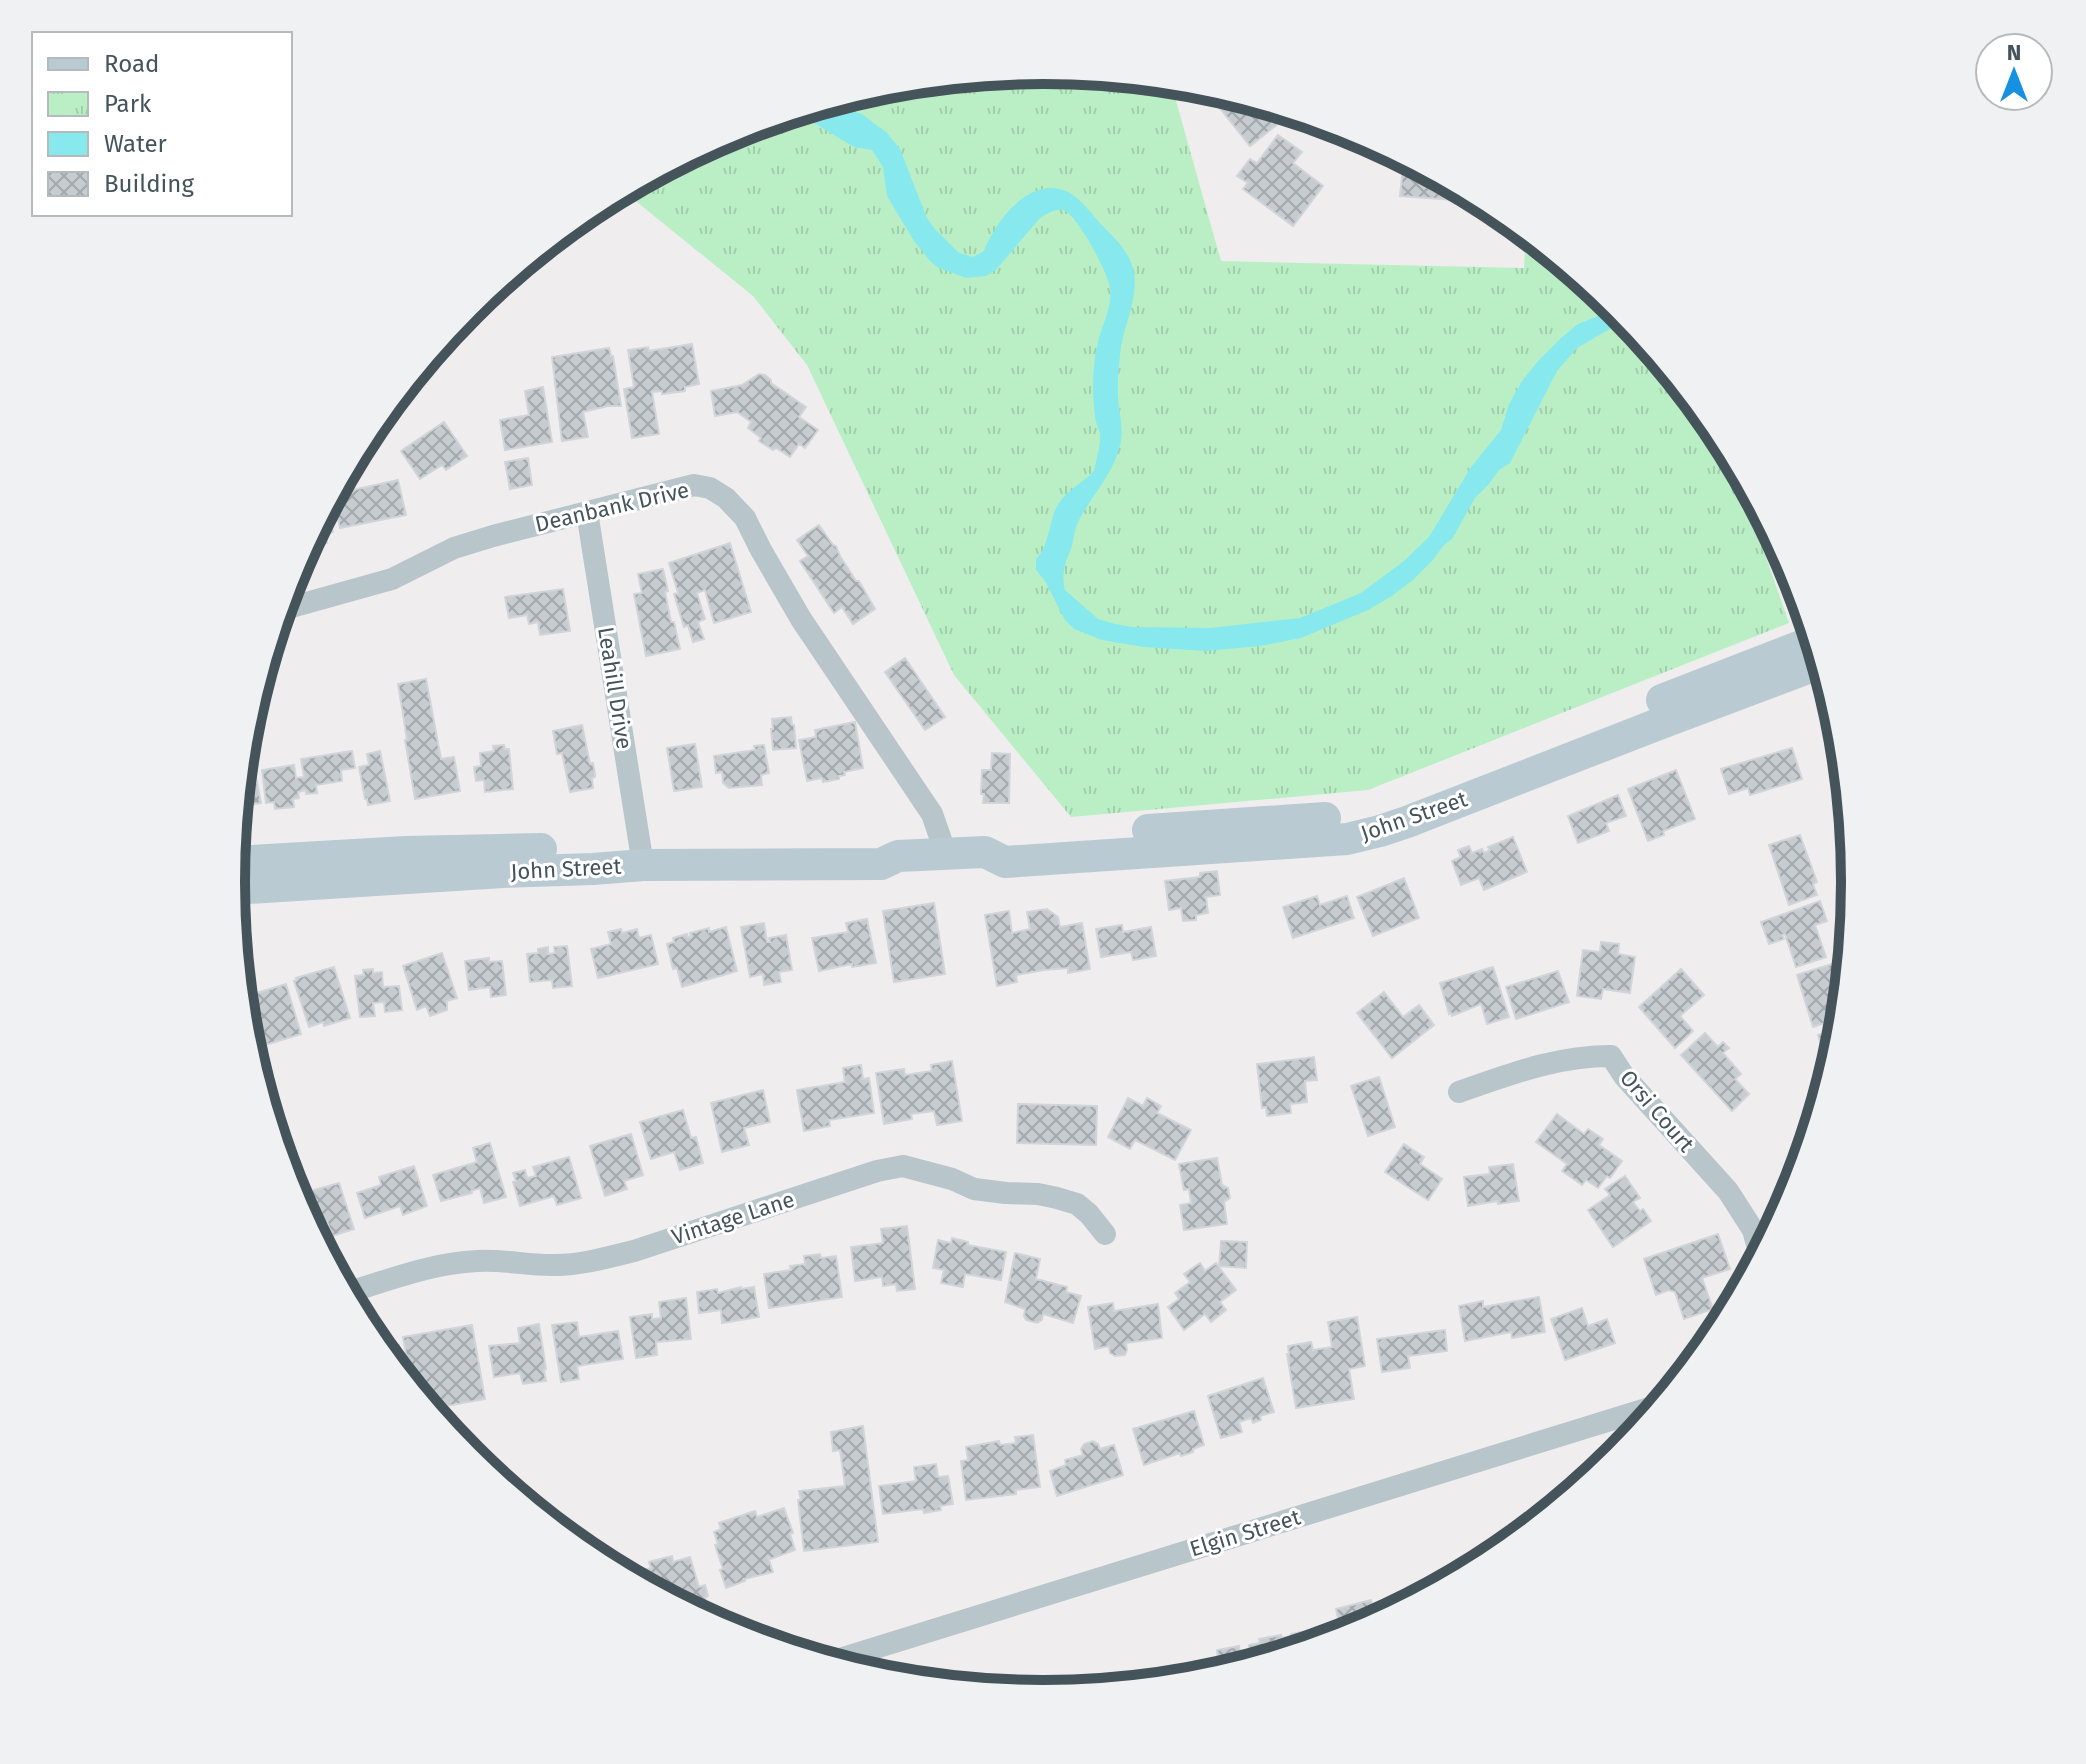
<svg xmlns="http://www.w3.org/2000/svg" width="2086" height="1764" font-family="'Fira Sans',sans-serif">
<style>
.park{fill:url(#park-tufts)}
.water{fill:#87e9ed}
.building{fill:url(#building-cross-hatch);stroke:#d1d5d9;stroke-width:2}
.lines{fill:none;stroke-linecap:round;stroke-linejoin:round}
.street{stroke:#b8c5cb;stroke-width:22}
.secondary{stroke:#bacad2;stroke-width:32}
.labels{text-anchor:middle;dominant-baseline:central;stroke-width:6;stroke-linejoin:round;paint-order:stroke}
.street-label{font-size:22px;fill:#45545b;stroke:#fff}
.rim{fill:none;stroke:#45545b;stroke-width:10}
</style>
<defs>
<pattern id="park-tufts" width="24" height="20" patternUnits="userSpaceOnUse" patternTransform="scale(2)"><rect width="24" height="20" fill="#baefc6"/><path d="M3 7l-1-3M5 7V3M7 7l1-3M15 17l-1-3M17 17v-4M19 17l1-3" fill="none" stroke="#a1cfac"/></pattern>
<pattern id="building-cross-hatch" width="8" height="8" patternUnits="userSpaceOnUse" patternTransform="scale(2)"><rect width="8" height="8" fill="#c7ccd0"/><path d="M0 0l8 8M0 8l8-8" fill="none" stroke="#a3a8ac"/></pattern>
</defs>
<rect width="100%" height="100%" fill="#f0edee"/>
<path class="park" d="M1043,70L1171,83L1221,261L1524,268L1526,233L1617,308L1718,431L1728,449L1789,623L1368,790L1071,817L954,675L807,365L753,296L622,190L733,132L885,86Z"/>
<path class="water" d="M833,101L845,109L862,114L887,133L900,149L927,218L935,229L959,253L973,257L984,251C995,221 1031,174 1068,192C1081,199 1090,212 1099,222C1111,235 1126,247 1132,265C1142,295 1122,326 1120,355C1119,368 1117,384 1118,397C1119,412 1123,425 1121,440C1116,471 1093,494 1079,520C1074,529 1074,540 1071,549C1065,563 1061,574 1065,590L1098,619L1115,624L1132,627L1210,628L1300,618L1361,593L1404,561L1429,537L1471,467L1501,430L1509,404L1522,381L1538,361L1561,338L1578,324L1618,308L1627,319L1577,348L1557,371L1510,463L1499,470L1489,484L1475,498L1452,539L1444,545L1432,561L1413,580L1392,596L1368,610L1301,638L1260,646L1206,651L1143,647L1102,640L1074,629L1065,620L1045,581L1036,570V559C1050,545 1048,523 1057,506C1066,490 1082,484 1094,471C1096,460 1101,446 1100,434C1099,428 1095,422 1095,416C1092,393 1092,365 1098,342C1102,324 1113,307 1110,288C1108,273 1077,214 1063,210C1055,209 1046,214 1040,218L996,270L986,276L966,278L939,268L931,262L914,241L887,196L883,167L872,150L854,147L796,112Z"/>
<g class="building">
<path d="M1219,91L1275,108L1283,120L1250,146L1211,97Z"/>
<path d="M1278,135L1302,152L1293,163L1323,186L1293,226L1243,189L1248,183L1237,176L1250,159L1257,163Z"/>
<path d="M1404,159L1455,186L1454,200L1400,196Z"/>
<path d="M692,344L699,384L685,387V391L662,394V391L652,392L659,434L632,438L624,389L634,387L628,350L648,347L649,351Z"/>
<path d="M609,348L611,356H613L621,406H608L583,412L588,437L562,441L552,357Z"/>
<path d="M759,374L765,375L771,380V383L806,407L799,417L818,430L805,448L799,444L790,457L776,448L773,450L759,441L761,438L748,428L751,422L737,412L715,416L711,391L742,385Z"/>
<path d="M543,387L552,442L505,450L500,420L529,415L525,391Z"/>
<path d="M444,422L467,456L446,470L442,465L420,479L401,451Z"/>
<path d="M528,458L532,485L510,489L505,462Z"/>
<path d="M398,480L406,515L340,528L333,497L334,494Z"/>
<path d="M327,507L333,532L325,534L327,543L305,548Z"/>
<path d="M819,525L833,545L836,546L840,556L856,581H859L875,609L853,624L842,607L834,613L800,561L808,556L797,540Z"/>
<path d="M730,543L751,612L714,623L705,590L697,593L705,619L698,622L704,639L693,642L688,625L684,627L674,594L678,593L669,563Z"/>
<path d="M663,569L668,591L665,592L671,622H674L680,649L646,656L634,594L642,593L638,574Z"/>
<path d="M563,589L570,631L540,635L538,622L529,624L527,615L509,618L505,597Z"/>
<path d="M905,658L945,717L925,730L885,672Z"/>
<path d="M426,679L441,759L454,757L460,791L415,799L405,740L407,739L398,684Z"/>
<path d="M791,717L792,725H794L796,748L773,750L771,729H773L772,719Z"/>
<path d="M855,722L863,768L844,772L845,775L839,776V779L823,782L822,778L807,781L799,740L816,737L815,730Z"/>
<path d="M582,725L590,764L593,763L595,774V777L592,778L593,788L570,792L562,753L557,754L553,731Z"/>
<path d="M695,744L702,787L674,791L667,748Z"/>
<path d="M504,745L505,749H509L513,789L485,792L484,780L476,781L474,767L481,766L480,753L494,751L493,746Z"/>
<path d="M764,745L769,773L761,775L762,785L729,788L723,783L722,772L716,773L714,756L755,750L754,746Z"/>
<path d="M1792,748L1802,779L1750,795L1748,788L1729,794L1721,769Z"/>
<path d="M352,751L355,768L341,770L342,781L316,785L317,793L306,794V790L298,792L299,798L293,799L294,807L275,809L274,802L266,803L262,770L294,765L296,778L304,777L301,759Z"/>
<path d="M380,751L390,801L368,805L367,799H365L359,767L369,765L367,754Z"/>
<path d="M992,753L1010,754L1009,803H983L984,794H981L982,770H991Z"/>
<path d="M252,756L261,803L239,807L243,757Z"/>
<path d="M1676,770L1695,819L1663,831L1664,835L1648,841L1628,789Z"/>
<path d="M1618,795L1626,816L1606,823L1609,831L1578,843L1568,816Z"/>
<path d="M1800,835L1817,882L1813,884L1817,895L1789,905L1769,845Z"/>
<path d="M1513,837L1527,872L1484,890L1479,878L1461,885L1452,861L1461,857L1458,850L1469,846L1472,853L1482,849L1484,853L1490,850L1488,847Z"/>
<path d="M1217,871L1220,895L1206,897L1208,913L1196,915V920L1183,921L1181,908L1169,910L1165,881L1200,877V873Z"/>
<path d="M1404,878L1419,918L1373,936L1357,897Z"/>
<path d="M1317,896L1320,905L1347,896L1354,918L1293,938L1283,907Z"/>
<path d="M1820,901L1827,921L1815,925L1826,957L1796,967L1785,934L1782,935L1784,939L1769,944L1761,922Z"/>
<path d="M934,903L945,974L894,982L883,911Z"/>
<path d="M1047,909L1058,917L1060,927L1082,923L1090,969L1068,973V968L1044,970L1016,975L1017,982L997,986L985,915L1009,911L1012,933L1030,929L1027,912Z"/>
<path d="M867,919L876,963L852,967V964L819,971L812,938L848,932L846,923Z"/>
<path d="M764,923L767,942H770L769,938L786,935L792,970L779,972L781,982L764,985L763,974L750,977L741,927Z"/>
<path d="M1122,925L1123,932L1151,927L1156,956L1133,960L1131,952L1101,957L1096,929Z"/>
<path d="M726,927L737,971L682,987L677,968L673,969L667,944L674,942L673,938L687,934L688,937H691L690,933L709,928V932Z"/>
<path d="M621,929L622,933L637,929L639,938L651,935L658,964L598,978L591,949L611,944L608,932Z"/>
<path d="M1601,942L1619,944L1618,954L1635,957L1630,993L1603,989L1601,999L1577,996L1583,950L1600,952Z"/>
<path d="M567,946L572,986L553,988L552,980L530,982L527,954L538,953V949L548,947V954L555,953L554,947Z"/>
<path d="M442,953L457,998L447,1001V1010L430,1016L426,1006L417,1010L403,966Z"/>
<path d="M489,958V962L502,961L506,995L491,997L490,987L469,990L465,961Z"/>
<path d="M1838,962L1845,981L1833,985L1842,1017L1813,1027L1797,975Z"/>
<path d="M334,967L350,1018L324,1026L323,1022L309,1027L294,981L297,980L296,978Z"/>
<path d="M1493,967L1509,1017L1487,1024L1481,1004L1452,1016L1451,1013L1449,1014L1440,983Z"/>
<path d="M373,969V973L382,972L383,987L399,986L402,1010L385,1012L384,1002L373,1003L375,1016L360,1017L355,976L364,975L363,970Z"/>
<path d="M1681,969L1704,995L1680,1016L1693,1031L1675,1048L1639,1007Z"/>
<path d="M1558,971L1569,1002L1516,1019L1506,987Z"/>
<path d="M286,984L301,1034L262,1046L247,996Z"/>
<path d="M1384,992L1403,1017L1419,1005L1434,1025L1392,1058L1357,1013Z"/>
<path d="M1841,1028L1839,1041L1829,1073L1818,1035Z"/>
<path d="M1705,1033L1718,1047L1723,1042L1729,1048L1723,1053L1741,1074L1735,1079L1749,1094L1732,1111L1681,1055Z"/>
<path d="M1314,1057L1317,1080L1305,1081L1307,1102L1290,1104L1291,1113L1267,1116L1266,1107L1262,1108L1257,1064Z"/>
<path d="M952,1061L962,1121L937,1125L934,1111L911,1114L912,1119L884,1124L876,1073L904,1069L905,1075L932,1071L931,1065Z"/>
<path d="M861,1065L863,1079L869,1078L874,1113L829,1120L830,1126L804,1131L797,1090L845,1082L843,1068Z"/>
<path d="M1379,1077L1395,1127L1368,1136L1351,1086Z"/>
<path d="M763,1090L770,1122L744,1128L749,1145L722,1152L711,1103Z"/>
<path d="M1128,1098L1143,1106L1147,1098L1161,1106L1157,1113L1191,1130L1175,1160L1135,1140L1130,1149L1108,1137Z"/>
<path d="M1018,1104L1097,1106L1096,1145L1017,1143Z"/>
<path d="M683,1110L691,1138L696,1137L703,1163L680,1170L674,1152L651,1159L640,1122Z"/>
<path d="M1557,1114L1584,1134L1588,1129L1603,1139L1599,1145L1622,1161L1610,1178L1607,1176L1598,1188L1586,1180L1582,1185L1562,1171L1567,1164L1536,1142Z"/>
<path d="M631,1134L643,1175L624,1181L627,1189L605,1196L590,1146Z"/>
<path d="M490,1143L506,1197L484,1203L480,1188L471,1191L472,1193L441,1201L433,1175L477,1162L473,1148Z"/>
<path d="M1404,1144L1424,1157L1420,1164L1442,1179L1428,1200L1385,1172Z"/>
<path d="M569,1157L581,1198L557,1205L554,1196L520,1206L513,1182L516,1181L513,1173L525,1170L527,1178L536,1176L533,1167Z"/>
<path d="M1217,1158L1222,1185L1228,1188L1230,1198L1224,1202L1227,1224L1184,1230L1180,1205L1191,1203L1189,1189L1184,1190L1179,1164Z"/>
<path d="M1513,1164L1519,1201L1498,1204L1497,1201L1468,1206L1464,1177L1490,1174L1489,1167Z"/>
<path d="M414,1166L427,1206L403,1215L400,1206L365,1218L357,1193L381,1185L379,1177Z"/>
<path d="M1625,1176L1640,1198L1633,1202L1640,1211L1643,1209L1651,1221L1613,1247L1588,1210L1610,1195L1605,1189Z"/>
<path d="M339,1183L354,1229L332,1236L327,1221L311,1226L297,1201L313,1196L311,1191Z"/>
<path d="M907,1226L915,1289L897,1291L896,1284L883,1286L882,1277L855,1281L851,1247L883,1243L881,1229Z"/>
<path d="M1718,1234L1730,1269L1702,1278L1713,1309L1684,1319L1675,1292L1669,1290L1656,1295L1644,1259Z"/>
<path d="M952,1238L968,1242V1245L1006,1252L1001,1280L965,1274L963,1287L941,1283L944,1270L933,1268L938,1240L951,1243Z"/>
<path d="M1221,1241L1247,1242L1246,1268L1219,1266Z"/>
<path d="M1015,1253L1040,1259L1036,1279L1067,1287L1066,1292L1081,1296L1073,1323L1043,1314L1042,1320L1037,1323L1026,1320L1024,1316L1025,1309L1005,1302Z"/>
<path d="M820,1254L821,1258L836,1256L842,1297L769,1308L764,1274L791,1270L790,1266L805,1264L804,1256Z"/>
<path d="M1200,1263L1205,1271L1216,1263L1236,1290L1220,1302L1226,1310L1211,1322L1205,1314L1184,1330L1168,1307L1179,1299L1175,1293L1190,1282L1184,1274Z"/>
<path d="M741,1287V1289L754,1287L759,1317L722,1323L721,1310L699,1313L697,1292L717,1289L718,1293Z"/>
<path d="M1539,1297L1545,1332L1512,1338L1511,1332L1465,1341L1459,1306L1483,1301V1307Z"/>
<path d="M686,1298L691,1339L656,1342L657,1355L636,1358L630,1317L652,1314V1319L661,1318L659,1302Z"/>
<path d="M1113,1303L1114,1311L1158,1304L1162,1338L1126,1343L1127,1350L1125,1355L1115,1356L1110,1353L1109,1346L1095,1349L1088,1307Z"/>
<path d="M1582,1308L1588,1326L1607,1319L1615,1343L1565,1360L1551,1319Z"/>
<path d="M1357,1317L1365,1366L1349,1369L1354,1399L1296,1408L1287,1354H1289L1288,1346L1311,1342L1313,1350L1332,1347L1328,1322Z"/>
<path d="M577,1322L579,1337L618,1331L623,1359L577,1366L579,1379L561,1382L552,1325Z"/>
<path d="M539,1324L546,1369L544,1370L546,1381L523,1384L520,1373L494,1377L489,1346L520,1343L518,1328Z"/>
<path d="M472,1325L485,1399L430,1409L412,1387L403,1337Z"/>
<path d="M1445,1330L1447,1351L1408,1356L1410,1368L1382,1372L1377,1339Z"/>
<path d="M399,1345L404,1377L380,1348Z"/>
<path d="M1263,1378L1274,1412L1260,1416L1261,1420L1253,1423L1251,1418L1239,1422L1242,1432L1221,1438L1208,1396Z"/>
<path d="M1194,1411L1204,1445L1193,1449V1452L1181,1456L1180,1453L1144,1465L1133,1429Z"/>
<path d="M863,1426L878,1542L804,1551L798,1500H801L799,1491L845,1486L840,1450L833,1451L831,1432Z"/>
<path d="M1033,1435L1040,1487L1016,1490V1494L966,1500L961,1461L968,1460L966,1447L999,1441L1000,1445L1016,1443L1015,1437Z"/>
<path d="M1093,1441L1098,1444L1100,1449L1114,1445L1123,1475L1057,1496L1050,1471L1066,1465L1065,1460L1083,1455L1081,1449L1084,1444Z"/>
<path d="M936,1464L938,1477L948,1476L953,1504L940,1506L941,1510L924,1513L923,1509L883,1514L879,1486L916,1481L914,1467Z"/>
<path d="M784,1508L793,1533L790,1534L795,1550L771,1559L768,1557L773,1572L744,1579L745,1581L726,1588L720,1570L723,1569L715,1545L718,1544L714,1532L721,1529L719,1523L755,1511L757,1517Z"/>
<path d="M672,1556L673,1562L690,1557L699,1587L705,1585L708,1596L705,1597L709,1611L699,1614L642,1584L638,1572L651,1568L649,1562Z"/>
<path d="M1371,1600L1376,1620L1355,1631L1342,1635L1336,1609Z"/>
<path d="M1306,1631V1634L1321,1631L1322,1642L1252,1663L1249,1645L1260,1643L1259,1639L1281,1635L1282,1638L1291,1636V1634Z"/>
<path d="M1239,1646L1242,1666L1220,1673L1217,1650Z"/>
<path d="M1133,1677L1135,1685L1110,1687L1109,1681Z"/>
</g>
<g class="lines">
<g class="street">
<path d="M587,512L643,865"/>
<path d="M1792,570L1797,585"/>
<path d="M281,610L392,579L454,548L493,536L694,485L710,488L726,498L745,518L761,550L801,619L932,814L946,854"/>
<path d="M1459,1092C1511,1074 1556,1056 1611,1056L1624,1076L1728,1191L1753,1230L1760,1256"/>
<path d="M346,1293C389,1280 432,1263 477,1261C503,1259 530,1266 556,1265C582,1265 609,1257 634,1251L877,1171L903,1166L952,1179L974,1189L1006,1193L1038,1194L1057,1198L1077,1204L1089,1214L1105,1234"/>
<path d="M830,1662L1659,1405"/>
</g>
<g class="secondary">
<path d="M1662,700L1814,641"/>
<path d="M1148,830L1325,818"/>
<path d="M233,862L406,852L541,849"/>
<path d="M232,889L503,872L593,869L643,865L881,864L898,856L985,852L1005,862L1347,839L1380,831L1407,822L1656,725L1821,663"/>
</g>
</g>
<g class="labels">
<g class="street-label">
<text transform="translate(612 507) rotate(-13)">Deanbank Drive</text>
<text transform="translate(615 688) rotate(81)">Leahill Drive</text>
<text transform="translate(1414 816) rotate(-19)">John Street</text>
<text transform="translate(566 869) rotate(-3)">John Street</text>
<text transform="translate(1657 1111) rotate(49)">Orsi Court</text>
<text transform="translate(733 1218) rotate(-18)">Vintage Lane</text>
<text transform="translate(1245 1533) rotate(-17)">Elgin Street</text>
</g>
</g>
<path d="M0 0H2086V1764H0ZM245 882a798 798 0 1 1 1596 0a798 798 0 1 1-1596 0Z" fill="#f0f1f2" fill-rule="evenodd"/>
<path class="rim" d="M245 882a798 798 0 1 1 1596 0a798 798 0 1 1-1596 0Z"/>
<rect x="32" y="32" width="260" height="184" fill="#ffffff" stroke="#b5bbbd" stroke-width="2"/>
<rect x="48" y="58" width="40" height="12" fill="#bacad2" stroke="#b5bbbd" stroke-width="2"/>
<text x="104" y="72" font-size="24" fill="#45545b">Road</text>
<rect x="48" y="92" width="40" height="24" fill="url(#park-tufts)" stroke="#b5bbbd" stroke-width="2"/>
<text x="104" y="112" font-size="24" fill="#45545b">Park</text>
<rect x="48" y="132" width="40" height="24" fill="#87e9ed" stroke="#b5bbbd" stroke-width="2"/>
<text x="104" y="152" font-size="24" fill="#45545b">Water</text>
<rect x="48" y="172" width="40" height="24" fill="url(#building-cross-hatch)" stroke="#b5bbbd" stroke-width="2"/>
<text x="104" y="192" font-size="24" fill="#45545b">Building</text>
<g transform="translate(2014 72)"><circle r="38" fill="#ffffff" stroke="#b5bbbd" stroke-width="2"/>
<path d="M0-6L14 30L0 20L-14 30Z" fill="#1691e1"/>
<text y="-12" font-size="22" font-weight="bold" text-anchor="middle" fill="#45545b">N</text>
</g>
</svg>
